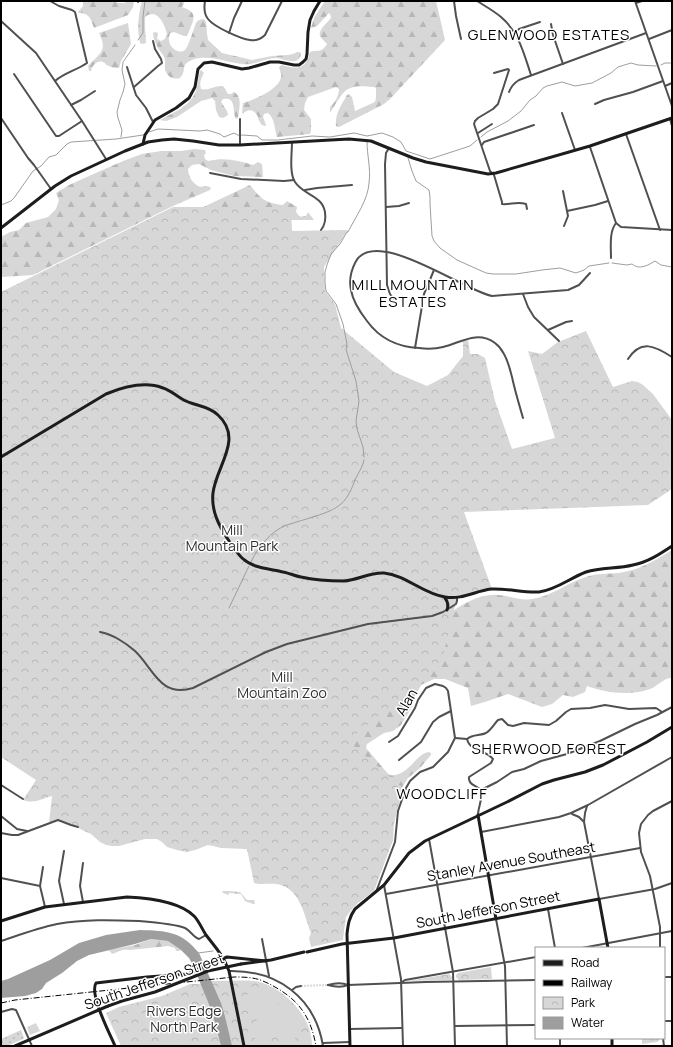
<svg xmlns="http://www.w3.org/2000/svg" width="673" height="1047" font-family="Manrope,sans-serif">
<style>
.grass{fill:url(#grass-dots)}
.forest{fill:url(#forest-firs)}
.park{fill:url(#park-crowns)}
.pitch{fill:#d7d7d7}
.water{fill:#9e9e9e}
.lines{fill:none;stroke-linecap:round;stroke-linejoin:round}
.stream{stroke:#9e9e9e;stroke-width:1}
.street-tunnel{stroke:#d9d9d9;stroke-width:2;stroke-dasharray:2 1;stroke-linecap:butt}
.street{stroke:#505050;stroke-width:2}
.secondary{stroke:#1d1d1d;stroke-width:3}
.rail{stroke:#000;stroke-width:1;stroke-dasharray:6 2 1 2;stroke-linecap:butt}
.secondary-bridge{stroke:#1d1d1d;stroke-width:3}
.labels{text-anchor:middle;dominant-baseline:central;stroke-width:3;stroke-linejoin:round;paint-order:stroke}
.park-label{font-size:14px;fill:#2e2e2e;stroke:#fff}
.street-label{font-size:14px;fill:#000;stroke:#fff}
.neighbourhood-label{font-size:15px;letter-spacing:1px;fill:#000;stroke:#fff}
</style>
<defs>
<pattern id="grass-dots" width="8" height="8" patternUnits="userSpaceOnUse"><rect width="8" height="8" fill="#d7d7d7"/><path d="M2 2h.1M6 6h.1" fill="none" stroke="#b7b7b7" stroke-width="1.8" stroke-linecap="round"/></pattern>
<pattern id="forest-firs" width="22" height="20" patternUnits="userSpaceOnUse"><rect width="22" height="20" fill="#d7d7d7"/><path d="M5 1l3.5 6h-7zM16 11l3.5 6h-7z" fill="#b7b7b7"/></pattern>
<pattern id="park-crowns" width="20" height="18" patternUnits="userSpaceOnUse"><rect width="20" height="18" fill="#d7d7d7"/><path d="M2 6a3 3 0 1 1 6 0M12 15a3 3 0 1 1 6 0" fill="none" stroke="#b7b7b7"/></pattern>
</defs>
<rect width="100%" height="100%" fill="#fff"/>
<path class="grass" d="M21,1030L24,1038L23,1039L7,1046H1V1039Z"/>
<g class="forest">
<path d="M83,1H115L118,3H125L126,1H134L133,7L128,15L94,28C91,20 90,13 79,13L78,12L83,6Z"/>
<path d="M142,1H185L182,7C192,11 196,13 192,24C190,28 189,32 187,36H184L174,32L170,33C170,35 168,38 169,40C169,47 178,55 185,50C188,48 194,28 196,23C198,20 200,19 204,19L206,22L207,34L208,40L222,53L252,60L272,56L288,55L293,54L297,52H300L301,54C300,58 299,60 295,61C291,62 282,59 277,58C265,58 254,66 243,64C227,63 203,52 188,62C183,65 185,68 183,73C183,75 181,76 180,78C175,79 171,79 168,75C163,70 166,65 165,60C164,54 159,51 157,46C155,42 153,37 153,33L155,32L158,33L157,39L161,41L165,39L167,34C165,25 157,7 145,17V26L146,43L143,44L140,43C137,29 138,16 142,1Z"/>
<path d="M325,1H436L445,40L390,99L384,104L339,127L336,126C335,113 341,106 347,95L349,94L352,97L355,111L375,102L376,98V88L374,87C344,84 345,90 330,113V107C335,102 339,96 339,89L336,87L308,97L305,103L304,110L311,119V130L310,134L277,137C274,127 275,119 268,113L264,114L263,117L266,125L265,126C262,125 261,125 260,122C256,116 260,121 257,115C253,109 247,109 243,114L242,113L243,103C253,100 279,90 281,77C282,74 280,71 279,68L280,66L282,65C291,68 304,71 308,58C309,56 309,54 310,52C317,49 321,54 327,44C325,41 321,39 320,36C318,30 327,23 331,18L330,14L329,13L317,26L311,28L314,18Z"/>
<path d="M128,23L131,44L121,61L119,68C116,68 112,68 109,66C105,65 107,64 103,62C97,60 92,66 91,71H89L88,66C100,53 108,51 99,33Z"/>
<path d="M201,70L204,73C201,78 199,84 201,89C207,91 215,86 221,86L224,87L228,94H231L234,92C243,97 239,109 238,118L236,119C232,112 237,96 223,99L221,102L227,111L228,115L223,118L219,117L216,110L215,101L212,98L201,101L177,117L166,121L160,120C172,113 189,107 195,93C198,86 198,79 200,71Z"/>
<path d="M194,149L205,150L206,153L204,155L205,159L208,161C224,157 238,160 253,165L258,162L262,164L263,177L234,176L211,170L199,164L192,165L188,169C188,176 193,185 201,187C205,187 207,185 211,188L210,190L173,206L33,275L1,277V237L10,232L19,230L26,223L48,217L56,209L59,200L56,193L69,185L89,176L123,161L142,154L161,151H181Z"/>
<path d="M250,185C261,199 265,203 283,205L287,201L297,207L296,212L300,217L306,216L308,212L314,220H182V217Z"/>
<path d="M672,550V678C663,678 658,686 650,689C632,696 605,693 587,686L585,692L573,697L563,695L552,704L542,707L508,694L488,701L471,706L468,688L445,679H434L421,685L415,696L412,707L401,725L393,731L384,733L367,744L366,748L389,775C408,778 416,753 429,752L431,753V755L420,768L408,778L401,789L231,713L451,612C465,603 481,593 499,595C510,596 521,601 532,599C552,596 567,583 586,577C597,573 608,574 619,573C639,570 655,561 672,550Z"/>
<path d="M222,891H228L240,892L247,900H254L255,904H253L245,901L241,894L229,893V895L223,893Z"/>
<path d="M151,939L168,941L181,950L179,951H176L175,948L168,946L130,950C123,948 118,952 112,954L109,950L135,945Z"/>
</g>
<g class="park">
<path d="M173,207H291L292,231L348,230L324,267L325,291L335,304L341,328L394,372L427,386L448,375L463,356V341L468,339L470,354H478L485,358L495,401L512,449L555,438L528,351L542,354L558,342L586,331L613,387L632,381L638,382L643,385L653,394L672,420V489L648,505L464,512L492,589L457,598L441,664L348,741L404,789L397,810L394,824L393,840L374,891L358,903L352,909L346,917L344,931L343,940L311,947L309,938L311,933C304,915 300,887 276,884C269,883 261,885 254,883L247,849L221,848L213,846L208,845L195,850L187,852L177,850L167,847L162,842L157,839H145L119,846H112L106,845L100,842L91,834L78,828V826L71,825L60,820L49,823L52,796C41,799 35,804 23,800L36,780L1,757V292Z"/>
<path d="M491,967L492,979L459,980L456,977V975L458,973Z"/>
<path d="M449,974L452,977V979L450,980L408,981Z"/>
<path d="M211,981C225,981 240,980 254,981C278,984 303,1008 310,1031C311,1036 312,1041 312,1046H231L224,1011Z"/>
<path d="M190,984H201L212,1012L221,1046H121L106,1013L119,1007L162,996Z"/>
<path d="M36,1023L40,1031L30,1035L27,1027Z"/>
<path d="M642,1038H659V1040L657,1042L642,1044Z"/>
</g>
<g class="pitch">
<path d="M262,989L275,991L284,996L267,1019L262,1020L241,1001L249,993Z"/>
<path d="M176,999L184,1018L150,1033L142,1014Z"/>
<path d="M288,1001L296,1010L299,1022L298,1033L292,1043L269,1026V1023Z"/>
<path d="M257,1020L273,1033L263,1045L247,1032Z"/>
<path d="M186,1031L193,1046H152Z"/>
</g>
<path class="water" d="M140,930C167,931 181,931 199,953L221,1003L224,1012L232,1046H221L212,1012L193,965L189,958L181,950L168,941L151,939L135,944L89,955L77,961L62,973L46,983L42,989L36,993L25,996L1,998V981L8,979L50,960L79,943L106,935Z"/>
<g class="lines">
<g class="stream">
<path d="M138,40L143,33V17L145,1"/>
<path d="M661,65L665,63H672"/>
<path d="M149,132L158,129L200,131L207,130L220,134L224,137L234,133L240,136L242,135L257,136L262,140H278L312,136L330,137L354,133L367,136L382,133L393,137L401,142L406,151L430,159L470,146L477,140"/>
<path d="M121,137L122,130L118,118L117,112L120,100L123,92L125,84L122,70L123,62L135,45"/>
<path d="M481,137L487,132L508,121L521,111L530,100L536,96L543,88L547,86L562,82L575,86L592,83L611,73L618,67L631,63L638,65L656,66"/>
<path d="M408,158L412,171L416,181L429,190L430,197V204L432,236L434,241L440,248L457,260L486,273L493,274H516L542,270L560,268L576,273L584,270L589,266L609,263"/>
<path d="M1,205L11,201L14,198L33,171L41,166L49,157L56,155L67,144L71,142L116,139L143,135L145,134"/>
<path d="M612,263L627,265L632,264C639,270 647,266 655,261L661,265L672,267"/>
<path d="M364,457L363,447L357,429L356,421L359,401L356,381L348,356L346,349L347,344L343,324L336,304L326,291L325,283V272L327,265L331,254L340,244L347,232H348C356,216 368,200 369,183C371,169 367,155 367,142"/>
<path d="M251,562C257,548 272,530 287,525C296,522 307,519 316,516C325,513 334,510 341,504C348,498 352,488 355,480C358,473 363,467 364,460"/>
<path d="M229,608L249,566"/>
<path d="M198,953L213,951"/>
</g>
<path class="street-tunnel" d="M301,986L328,985"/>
<g class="street">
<path d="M50,1L59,6L72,10L75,12L87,63C77,70 64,73 55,81"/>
<path d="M205,1C204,7 204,14 208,19C214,27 241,39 250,40C256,41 261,39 265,35L282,1"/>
<path d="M454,1L456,16L461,39"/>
<path d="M477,1C485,6 494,11 501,17C519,32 524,54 531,75"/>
<path d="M635,1L672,106"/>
<path d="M138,2V1"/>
<path d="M636,3L642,1"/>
<path d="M1,21L36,53L82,121L106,159"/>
<path d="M551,24L553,35L563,64"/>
<path d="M515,32L519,29L540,22"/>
<path d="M229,33L234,18L242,1"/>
<path d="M649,39L672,30"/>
<path d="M127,67L136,95L146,108L153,122"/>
<path d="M494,73L508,69L509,70L498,104L493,109L478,118L475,121L474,124L490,171L494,175L502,202V204C510,205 517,201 526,204L527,209"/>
<path d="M14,74L56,136H59L82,121"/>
<path d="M665,86L672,83"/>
<path d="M134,87L158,66L162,63L161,59L155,49L153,41"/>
<path d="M509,92C511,87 514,83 519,80L646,33"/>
<path d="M595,104L604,100L633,92L663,81"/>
<path d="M71,105L81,100L95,91"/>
<path d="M562,113L575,150"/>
<path d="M1,118L28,158L34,165L51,189"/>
<path d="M670,119L672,126"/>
<path d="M478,133L492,124"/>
<path d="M626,134L660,230"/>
<path d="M292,142C292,153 289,173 295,182C303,195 322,195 325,212C326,219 325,225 321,230"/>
<path d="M240,145V119"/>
<path d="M482,145L484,142L534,125"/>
<path d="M590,147L616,223C609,232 611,247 611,258"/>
<path d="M389,148L386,153L385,164L387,285L390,294L396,302"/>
<path d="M210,173L241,179L284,181L294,180"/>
<path d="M305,190L317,188L352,185"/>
<path d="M563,191L568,216L564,226"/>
<path d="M386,207L399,206L409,203"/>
<path d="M567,211L595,205L608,201"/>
<path d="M616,223L621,227L672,230"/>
<path d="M523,294L528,307L534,317L559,341"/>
<path d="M548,330L566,322L572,321"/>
<path d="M415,348L424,294L434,270"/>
<path d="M628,359C641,339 655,346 672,357"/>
<path d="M523,418C519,404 515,391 512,377C510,369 508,361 504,354C502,350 499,346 495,343C477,330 460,343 443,347C435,349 427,349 419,348C398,347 380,339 367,321C360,312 353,302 351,290C349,281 351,271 355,263C373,224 464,291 492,296L568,290L579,285L590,273"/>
<path d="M100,632C112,634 126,643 135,651C154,669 160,698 193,688L266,652L287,644L368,624L432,616L443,612L456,604L457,601V598"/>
<path d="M455,738L467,739"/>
<path d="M467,739C473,734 480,736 486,733C491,730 494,724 498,720L502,719L508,725L513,726L524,723L549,725L556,721L566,712L571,709L590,708L605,705L629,709L656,708L662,712"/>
<path d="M467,739C470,752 487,750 493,759L491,763L469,777C468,785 476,785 481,790"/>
<path d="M389,742L398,736L415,708L418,700L426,688L435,684L443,686L446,688L448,691L455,738"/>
<path d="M399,760L421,742L433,722L439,717L451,711"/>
<path d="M1,785L23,799"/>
<path d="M481,790L497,782L512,772L524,769L541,761L567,754L600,741L635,724L657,715L672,707"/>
<path d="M587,806L585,813L584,822L599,899L655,889L672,883"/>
<path d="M572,814L579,817L583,821"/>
<path d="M478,815C478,807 483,799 481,790"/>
<path d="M1,816L17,829L27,831"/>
<path d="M481,832L559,817L571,813L588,805L672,757"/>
<path d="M1,833L12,835H18L58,820L71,825L78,827"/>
<path d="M429,839L453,972L455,1046"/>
<path d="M64,851L59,881L64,904"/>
<path d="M83,863L80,886L83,902"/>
<path d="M43,867L40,886L45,907"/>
<path d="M1,878L40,886"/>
<path d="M384,885L401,979L403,1046"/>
<path d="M376,892L395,842L398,811L406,788L410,781L420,772L433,767L448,752L455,738"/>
<path d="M386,894L640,848"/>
<path d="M548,909L555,948"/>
<path d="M496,919L505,966L507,1046"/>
<path d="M262,939L269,976"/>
<path d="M1,941C19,935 38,928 57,924C84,919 112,920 139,921C151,922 175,924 185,928C191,931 193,937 199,939L206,935"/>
<path d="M582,948L672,931"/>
<path d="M660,948V927L650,876L641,852L639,833L641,824L648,815L653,811L672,801"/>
<path d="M229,971C277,970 315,997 323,1046"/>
<path d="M664,977H672"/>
<path d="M402,982L405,980L536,957"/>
<path d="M328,985C335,987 341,988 348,985L426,982L536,980"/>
<path d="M328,985C335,983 341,982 348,985"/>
<path d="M292,990L296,987L301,986"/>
<path d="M1,1012L12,1009L16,1010L32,1046"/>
<path d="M664,1021H672"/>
<path d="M455,1026L536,1025"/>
<path d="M349,1029L402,1028"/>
<path d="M560,1038V1046"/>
<path d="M663,1038L664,1046"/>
<path d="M323,1043L350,1042"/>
</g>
<g class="secondary">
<path d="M143,144L145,135L155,120L176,108L189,98L195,87L198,69L204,63L212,62L242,69L249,68L270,62H279L294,65H299L303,62L306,59L307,54L308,32L310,20L314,11L320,1"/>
<path d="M1,228L55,186L71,176L125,151L148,142L162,140L174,139L193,141L219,145H240L349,139L371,141L413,158L426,162L488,174L496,173L590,146L672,118"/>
<path d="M1,457L106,394C123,387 145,381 163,388C170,390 175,395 182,399C193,406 208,405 218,415C244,439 216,466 213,493C211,511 219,526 229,541C233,547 237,553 242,558C254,569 268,568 283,572C289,573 295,576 301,577C314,580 330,581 344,581C358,580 370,572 384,573C406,575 423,594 445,597C462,600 475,591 491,589C507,588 523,593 539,592C556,590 570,578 586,572C601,567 617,569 633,565C648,562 660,554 672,546"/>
<path d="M445,598C448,602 449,605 447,610"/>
<path d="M478,815L496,919"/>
<path d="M1,921L45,907L127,897C148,898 179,901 194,916C199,921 202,929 206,935C216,948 223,955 229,971L244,1046"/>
<path d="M307,952L342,944L394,938L599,899L608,948"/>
<path d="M241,964L271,960L304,952"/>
<path d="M612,1038V1046"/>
<path d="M15,1046L108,1006"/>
<path d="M115,1046C110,1034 89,994 96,983L147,977L188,974L227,957L266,961"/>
<path d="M350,1046L347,934C348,925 349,917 355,909L384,885L409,853L425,841L507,802L542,784L554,780L585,772L603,765L647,742L672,727"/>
</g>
<path class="rail" d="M1,1003L15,1000L234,977C240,977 246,977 252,978C260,979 268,983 275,987C300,1001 311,1018 316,1046"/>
<path class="secondary-bridge" d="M108,1006L122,1001L155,992L208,971L241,964"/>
</g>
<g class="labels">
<g class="park-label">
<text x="232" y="529">Mill<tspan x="232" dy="16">Mountain Park</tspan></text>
<text x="282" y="676">Mill<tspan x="282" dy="16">Mountain Zoo</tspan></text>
<text x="184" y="1010">Rivers Edge<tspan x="184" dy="16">North Park</tspan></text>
</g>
<g class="street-label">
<text transform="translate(406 702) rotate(-60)">Alan</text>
<text transform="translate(511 861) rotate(-10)">Stanley Avenue Southeast</text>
<text transform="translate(488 909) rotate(-11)">South Jefferson Street</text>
<text transform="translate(154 981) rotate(-19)">South Jefferson Street</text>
</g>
<g class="neighbourhood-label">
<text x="549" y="34">GLENWOOD ESTATES</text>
<text x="413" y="284">MILL MOUNTAIN<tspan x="413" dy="17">ESTATES</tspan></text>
<text x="549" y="748">SHERWOOD FOREST</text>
<text x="442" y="793">WOODCLIFF</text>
</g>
</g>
<rect width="673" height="1047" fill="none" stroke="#000000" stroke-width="4"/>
<rect x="535" y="947" width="130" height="92" fill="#ffffff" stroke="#999999"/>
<rect x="543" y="960" width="20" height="6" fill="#1d1d1d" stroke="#999999"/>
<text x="571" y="967" font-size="12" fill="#000000">Road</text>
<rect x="543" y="980" width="20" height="6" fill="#000000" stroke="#999999"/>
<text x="571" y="987" font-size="12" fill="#000000">Railway</text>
<rect x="543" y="997" width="20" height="12" fill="url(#park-crowns)" stroke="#999999"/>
<text x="571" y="1007" font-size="12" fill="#000000">Park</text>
<rect x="543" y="1017" width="20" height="12" fill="#9e9e9e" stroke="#999999"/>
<text x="571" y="1027" font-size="12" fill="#000000">Water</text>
</svg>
